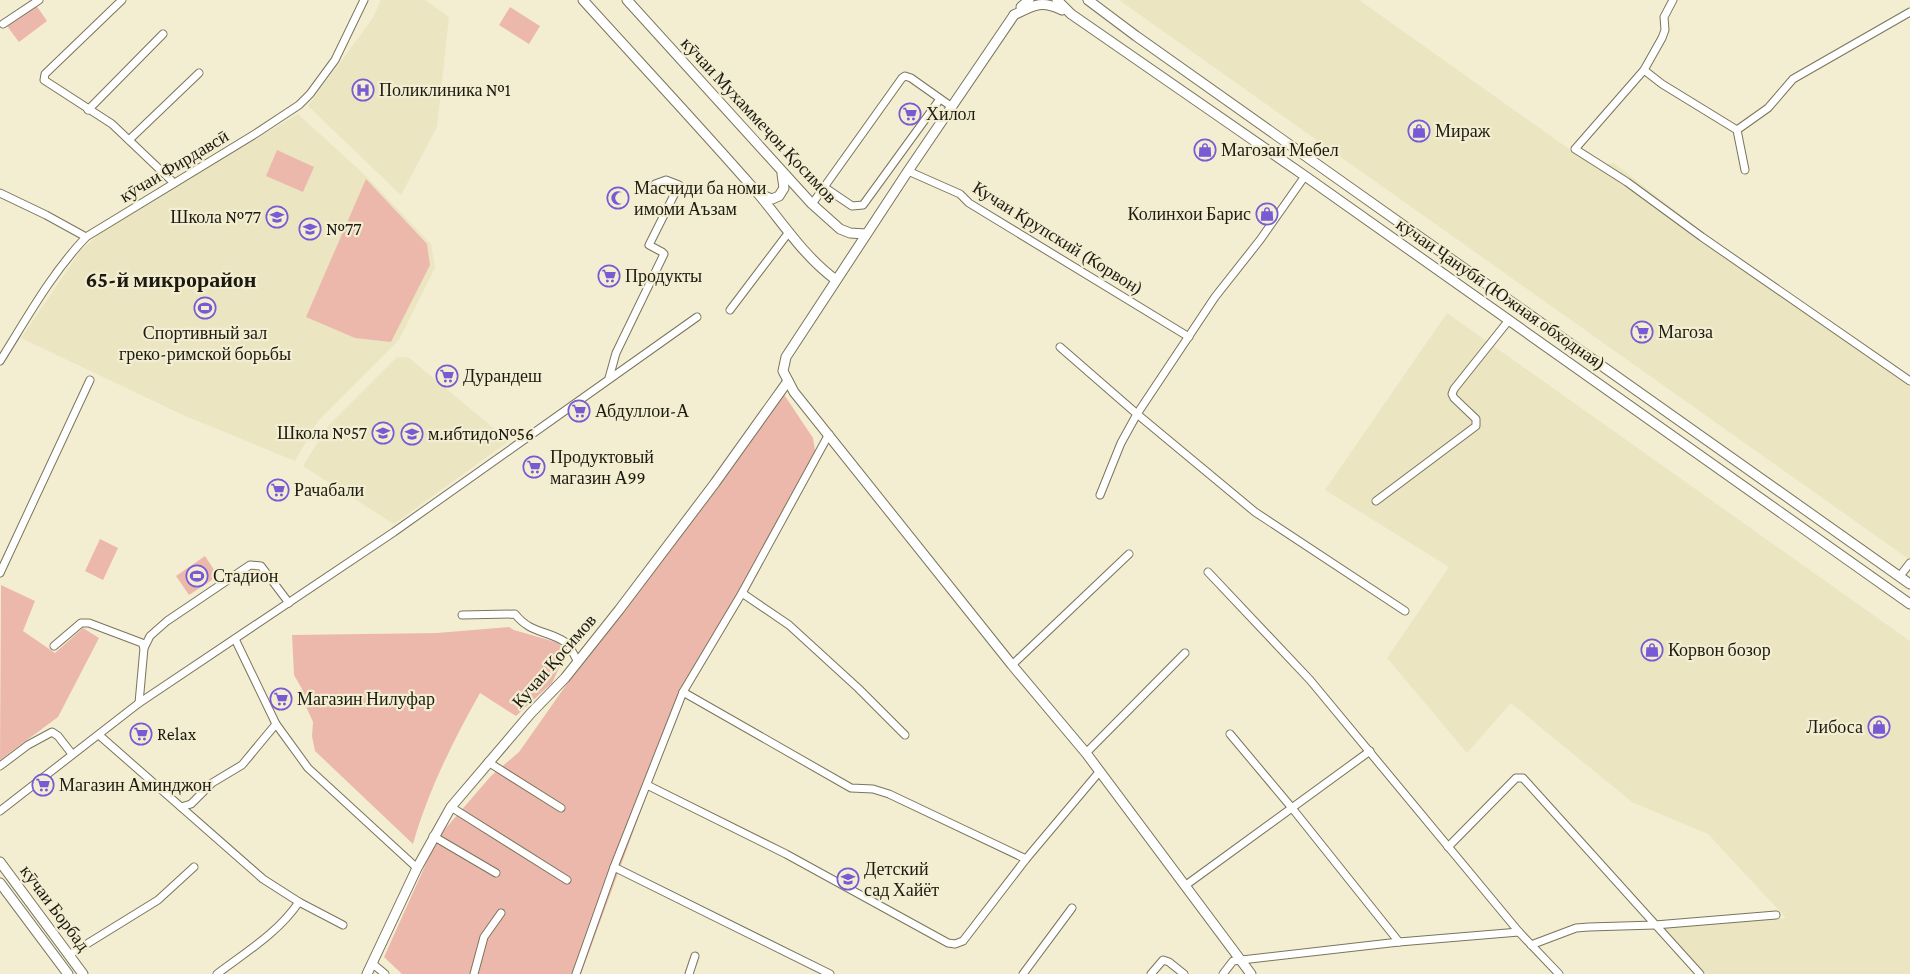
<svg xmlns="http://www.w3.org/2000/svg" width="1910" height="974" font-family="'Crimson Pro',serif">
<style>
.built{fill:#ebe5c1}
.green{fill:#edb8ac}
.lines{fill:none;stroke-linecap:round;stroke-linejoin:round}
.minor-casing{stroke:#79755c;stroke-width:9}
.tertiary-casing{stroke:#79755c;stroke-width:11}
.secondary-casing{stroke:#79755c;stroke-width:11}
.minor{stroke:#fff;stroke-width:7}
.tertiary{stroke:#fff;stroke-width:9}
.secondary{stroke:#fff;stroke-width:9}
.labels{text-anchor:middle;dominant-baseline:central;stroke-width:4.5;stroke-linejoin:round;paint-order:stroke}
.poi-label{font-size:18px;fill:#1d1b11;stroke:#f3eed2;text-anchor:start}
.street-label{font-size:18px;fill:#1d1b11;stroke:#f3eed2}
.district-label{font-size:22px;font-weight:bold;fill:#1d1b11;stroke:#f3eed2}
</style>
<rect width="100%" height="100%" fill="#f3eed2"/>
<g class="built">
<path d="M381,0H425L449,17L437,127L401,195L308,106L373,18Z"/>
<path d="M1119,0H1359L1593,166L1614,163L1740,261L1910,384V560Z"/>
<path d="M298,114L366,176L431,244L435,268L399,340L318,421L295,461L183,415L21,338L81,250L104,230Z"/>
<path d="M1447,313L1910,641V974H1706L1663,928L1786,918L1708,834L1632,802L1511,703L1467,753L1387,658L1449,567L1325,490Z"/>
<path d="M397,357L409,358L509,441L394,524L303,466L328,426Z"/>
</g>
<g class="green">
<path d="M36,5L47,21L19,42L7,26Z"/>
<path d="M510,7L540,26L529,44L499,25Z"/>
<path d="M277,150L314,167L303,192L266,176Z"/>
<path d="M366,179L427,244L430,265L391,342L355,338L306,317Z"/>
<path d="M783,393L813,438L816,457L686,688L581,974H402L384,957L438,837L491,776L519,752L619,610Z"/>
<path d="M100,539L118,548L103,580L85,571Z"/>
<path d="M205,556L218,576L189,595L176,576Z"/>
<path d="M1,585L35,601L23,631L55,653L83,628L99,638L58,717L0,760Z"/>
<path d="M509,627L514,630L559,643L565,655L552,683L516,716L480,693C453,741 428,791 413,844L315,751L312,736L313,722L304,702L302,689L294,675L292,635L437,633Z"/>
</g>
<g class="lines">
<g class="minor-casing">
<g id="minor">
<path d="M122,0L45,74L44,80L112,124L174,183"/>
<path d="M1673,0L1664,17L1665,30L1662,38L1644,70L1575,149L1627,182L1702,237L1910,381"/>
<path d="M3,24L39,0"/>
<path d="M1644,70L1662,84L1737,130L1745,170"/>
<path d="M88,110L163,34"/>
<path d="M1737,130L1768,108L1793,79L1910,12"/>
<path d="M129,140L199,73"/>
<path d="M908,171L960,194L969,203L1189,337"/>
<path d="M824,187L852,206L863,205L940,99"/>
<path d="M0,193L46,215L86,237"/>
<path d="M812,204L902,78L905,76L911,78L952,107"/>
<path d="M730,310L789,232"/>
<path d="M1060,347L1137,414L1255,512L1405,611"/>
<path d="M0,361C27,318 51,274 86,237L255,134L299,105L310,94L335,60L364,0"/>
<path d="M609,378L616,353L664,254L662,252L649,245L679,185L666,180L655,184"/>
<path d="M1100,495L1121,443L1137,414L1215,297L1260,240L1305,176"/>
<path d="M1376,501L1476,426V419L1454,398L1452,394L1454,389L1509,320"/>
<path d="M1208,572L1310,680L1519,932L1559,974"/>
<path d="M0,573L90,380"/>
<path d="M1900,576L1910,563"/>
<path d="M742,593L789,625L858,688L905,735"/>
<path d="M462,615L515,614C531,634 547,630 565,642C571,646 574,656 578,662"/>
<path d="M235,639L276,724"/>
<path d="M54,646L81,623H89L142,643L144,648L139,703"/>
<path d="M144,648L150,636L167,621L250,565L261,566L289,603"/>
<path d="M1012,665L1129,554"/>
<path d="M683,692L851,788L873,789L889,794L1026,859"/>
<path d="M1230,734L1292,808L1399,942"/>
<path d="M99,735L263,879L299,902L343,925"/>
<path d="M1086,753L1185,653"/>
<path d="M488,762L561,808"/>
<path d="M0,766L28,745L52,732L58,736L72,754"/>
<path d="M647,785L786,854L948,943L955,944L963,941L1026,859L1100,771"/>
<path d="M181,807L191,804L212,783L242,765L276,724L308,768L417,868"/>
<path d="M451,807L567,880"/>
<path d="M0,811L139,703L394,532L697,317"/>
<path d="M433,836L496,873"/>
<path d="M1448,847L1516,778H1523L1700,974"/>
<path d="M614,867L830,974"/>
<path d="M1186,885L1370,751"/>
<path d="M1531,945L1576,928L1589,927L1655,925L1776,915"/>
<path d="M69,955L158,900L194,867"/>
<path d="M373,964L385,974"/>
<path d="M217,974C246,952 278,933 299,902"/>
<path d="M474,974L484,937L501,913"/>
<path d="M576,974L614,867L683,692L742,593L829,434"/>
<path d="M689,974L695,956"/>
<path d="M1023,974L1072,908"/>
<path d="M1151,974L1163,960L1169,962L1184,974"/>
<path d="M1223,974L1233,961L1399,942L1519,932"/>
</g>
</g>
<g class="tertiary-casing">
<g id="tertiary">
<path d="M583,0C640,63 699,126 755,190C781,220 803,256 836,280"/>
<path d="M627,0L812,204L840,229L850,233L866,234"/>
<path d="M1021,7L1029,0"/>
<path d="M1014,15L908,171L786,357L783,371L794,392L1012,665L1086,753L1251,974"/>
<path d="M761,195L772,199L779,196L784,188L782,174"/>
<path d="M367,974L417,868L451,807L531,713L565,678L619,610L715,483L788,381"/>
</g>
</g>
<g class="secondary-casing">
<g id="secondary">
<path d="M1057,0L1071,14L1305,176L1910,604"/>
<path d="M1088,0L1136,36L1910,584"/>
<path d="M1014,15C1034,5 1041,0 1062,10"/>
<path d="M0,862L83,974"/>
<path d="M0,883L68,974"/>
</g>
</g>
<use href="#minor" class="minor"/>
<use href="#tertiary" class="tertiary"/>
<use href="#secondary" class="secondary"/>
</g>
<defs>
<g id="hospital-ring" transform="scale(1.125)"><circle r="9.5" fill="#f3eed2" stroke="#785ad4" stroke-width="1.5"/><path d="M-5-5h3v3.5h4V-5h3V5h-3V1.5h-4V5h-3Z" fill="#785ad4"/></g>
<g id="supermarket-ring" transform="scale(1.125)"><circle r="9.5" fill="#f3eed2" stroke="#785ad4" stroke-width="1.5"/><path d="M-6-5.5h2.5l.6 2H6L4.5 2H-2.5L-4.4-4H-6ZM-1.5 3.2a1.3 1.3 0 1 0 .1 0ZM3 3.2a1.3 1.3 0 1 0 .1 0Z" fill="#785ad4"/></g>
<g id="shop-ring" transform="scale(1.125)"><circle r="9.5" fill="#f3eed2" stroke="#785ad4" stroke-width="1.5"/><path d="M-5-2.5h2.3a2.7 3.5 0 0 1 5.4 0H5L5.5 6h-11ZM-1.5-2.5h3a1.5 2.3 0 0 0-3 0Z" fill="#785ad4"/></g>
<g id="mosque-ring" transform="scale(1.125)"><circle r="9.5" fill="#f3eed2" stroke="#785ad4" stroke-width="1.5"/><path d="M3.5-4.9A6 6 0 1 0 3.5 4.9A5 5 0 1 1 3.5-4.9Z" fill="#785ad4"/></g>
<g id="school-ring" transform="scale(1.125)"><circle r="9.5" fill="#f3eed2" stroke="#785ad4" stroke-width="1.5"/><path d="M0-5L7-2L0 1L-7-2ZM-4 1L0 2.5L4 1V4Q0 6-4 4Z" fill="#785ad4"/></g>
<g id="stadium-ring" transform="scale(1.125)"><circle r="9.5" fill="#f3eed2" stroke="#785ad4" stroke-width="1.5"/><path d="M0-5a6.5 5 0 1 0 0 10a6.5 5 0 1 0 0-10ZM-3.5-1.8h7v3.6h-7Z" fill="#785ad4"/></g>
</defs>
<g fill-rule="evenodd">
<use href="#hospital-ring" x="363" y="90"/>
<use href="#supermarket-ring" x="910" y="114"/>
<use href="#shop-ring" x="1419" y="131"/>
<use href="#shop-ring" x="1205" y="150"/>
<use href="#mosque-ring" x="618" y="198"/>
<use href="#shop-ring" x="1267" y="214"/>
<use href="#school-ring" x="277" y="217"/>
<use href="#school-ring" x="310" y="229"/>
<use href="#supermarket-ring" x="609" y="276"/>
<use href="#stadium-ring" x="205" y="308"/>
<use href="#supermarket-ring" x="1642" y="332"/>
<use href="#supermarket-ring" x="447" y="376"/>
<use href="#supermarket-ring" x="579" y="411"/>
<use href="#school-ring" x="383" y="433"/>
<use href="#school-ring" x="412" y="434"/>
<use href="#supermarket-ring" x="534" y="467"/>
<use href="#supermarket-ring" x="278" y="490"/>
<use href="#stadium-ring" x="197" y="576"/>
<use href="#shop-ring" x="1652" y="650"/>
<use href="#supermarket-ring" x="281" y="699"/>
<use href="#shop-ring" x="1879" y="727"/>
<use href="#supermarket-ring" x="141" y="734"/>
<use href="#supermarket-ring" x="43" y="785"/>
<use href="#school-ring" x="848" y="879"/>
</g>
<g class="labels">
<g class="poi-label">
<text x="379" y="90">Поликлиника №1</text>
<text x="926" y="114">Хилол</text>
<text x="1435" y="131">Мираж</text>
<text x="1221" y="150">Магозаи Мебел</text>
<text x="634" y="188">Масчиди ба номи<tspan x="634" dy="21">имоми Аъзам</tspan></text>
<text x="1251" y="214" text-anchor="end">Колинхои Барис</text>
<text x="261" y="217" text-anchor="end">Школа №77</text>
<text x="326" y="229">№77</text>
<text x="625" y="276">Продукты</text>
<text x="1658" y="332">Магоза</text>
<text x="205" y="333" text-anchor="middle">Спортивный зал<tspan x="205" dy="21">греко-римской борьбы</tspan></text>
<text x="463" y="376">Дурандеш</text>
<text x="595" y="411">Абдуллои-А</text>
<text x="367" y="433" text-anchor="end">Школа №57</text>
<text x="428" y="434">м.ибтидо№56</text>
<text x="550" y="457">Продуктовый<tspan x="550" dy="21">магазин А99</tspan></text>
<text x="294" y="490">Рачабали</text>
<text x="213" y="576">Стадион</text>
<text x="1668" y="650">Корвон бозор</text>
<text x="297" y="699">Магазин Нилуфар</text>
<text x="1863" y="727" text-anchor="end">Либоса</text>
<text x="157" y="734">Relax</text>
<text x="59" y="785">Магазин Аминджон</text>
<text x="864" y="869">Детский<tspan x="864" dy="21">сад Хайёт</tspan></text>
</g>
<g class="street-label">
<text transform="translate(759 120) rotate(47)">кӯчаи Мухаммеҷон Қосимов</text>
<text transform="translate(174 166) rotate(-31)">кӯчаи Фирдавсӣ</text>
<text transform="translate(1058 238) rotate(32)">Кучаи Крупский (Корвон)</text>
<text transform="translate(1501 294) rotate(35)">кӯчаи Ҷанубӣ (Южная обходная)</text>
<text transform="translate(554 661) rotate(-49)">Кучаи Қосимов</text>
<text transform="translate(55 908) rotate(53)">кӯчаи Борбад</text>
</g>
<g class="district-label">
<text x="171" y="279">65-й микрорайон</text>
</g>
</g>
</svg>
